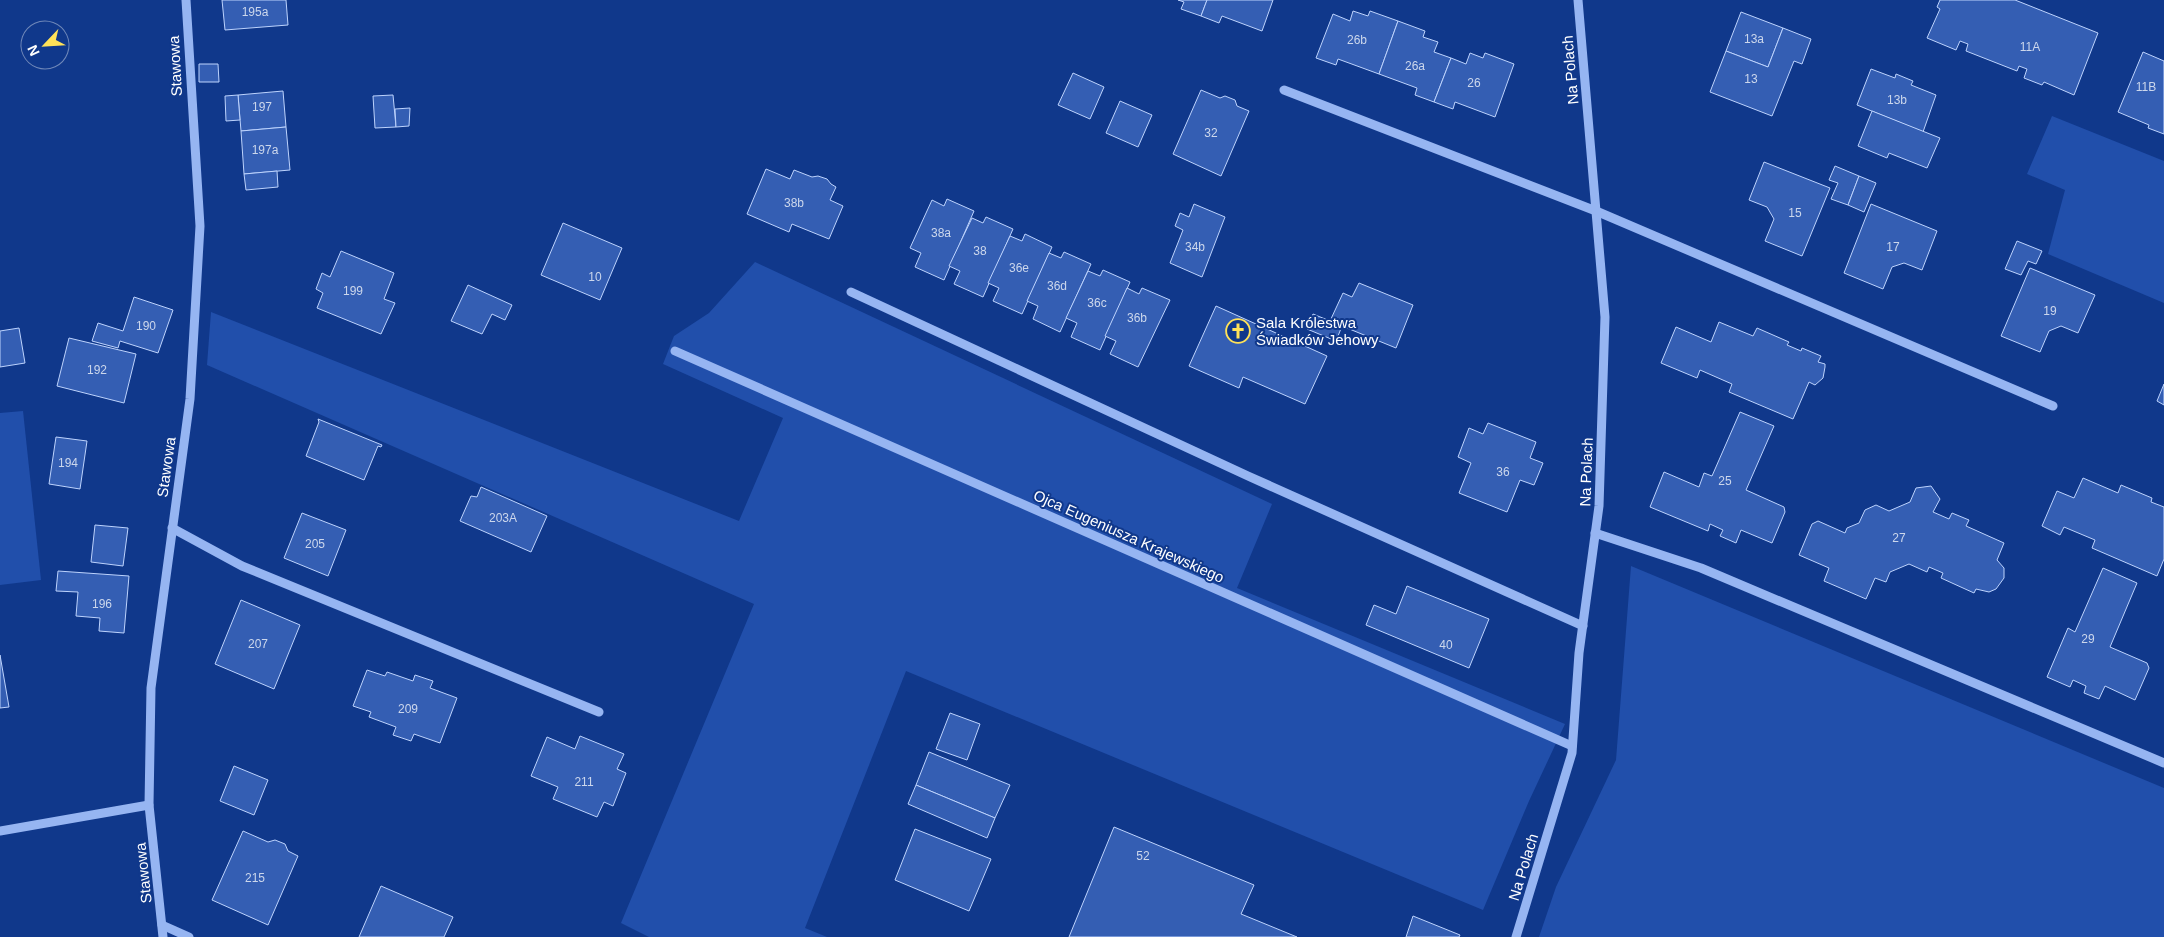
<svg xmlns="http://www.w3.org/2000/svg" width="2164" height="937" font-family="Helvetica,sans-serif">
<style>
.green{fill:#214fab}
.building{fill:#345eb3;stroke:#bdd3fd}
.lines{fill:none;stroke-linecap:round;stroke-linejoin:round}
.minor{stroke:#96b5f2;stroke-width:9}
.labels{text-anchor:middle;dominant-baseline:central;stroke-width:4;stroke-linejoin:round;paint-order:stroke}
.number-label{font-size:12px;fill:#ccd7ec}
.street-label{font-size:15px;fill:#fff;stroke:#10388b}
.poi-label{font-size:15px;fill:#fff;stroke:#10388b;text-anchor:start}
</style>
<rect width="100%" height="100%" fill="#10388b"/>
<g class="green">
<path d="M2052,116L2164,161V303L2048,254L2065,190L2027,174Z"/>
<path d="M755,262L1272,504L1237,588L1565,724L1529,801L1483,910L906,671L805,928L827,937H649L621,923L754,604L207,365L211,312L739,521L783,418L663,364L674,336L709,313Z"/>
<path d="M23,411L41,580L0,585V413Z"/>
<path d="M1631,566L2164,788V937H1539L1556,887L1616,760Z"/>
</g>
<g class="building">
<path d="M222,0H286L288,25L225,30Z"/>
<path d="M1178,0H1207L1201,16L1181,9L1184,2Z"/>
<path d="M1207,0H1273L1262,31L1222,16L1219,23L1201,16Z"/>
<path d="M1940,0H2015L2098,33L2074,95L2044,82L2042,85L2024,78L2027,69L2019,66L2017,71L1966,51L1968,44L1960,41L1956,50L1927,38L1940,9L1937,7Z"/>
<path d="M1353,11L1368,16L1370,11L1398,21L1379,74L1338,59L1336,65L1316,58L1333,14L1350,21Z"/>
<path d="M1741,12L1783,28L1768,67L1726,51Z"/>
<path d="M1398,21L1425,31L1423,37L1438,42L1434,52L1451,58L1434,102L1415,95L1417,88L1379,74Z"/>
<path d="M1783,28L1811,39L1802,64L1794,61L1772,116L1710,92L1726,51L1768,67Z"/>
<path d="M2143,52L2164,61V134L2148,128L2149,125L2118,112Z"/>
<path d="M1470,53L1483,58L1485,53L1514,64L1495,117L1455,102L1453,109L1434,102L1451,58L1466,64Z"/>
<path d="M199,64H218L219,82H199Z"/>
<path d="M1871,69L1895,78L1896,74L1913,81L1911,85L1936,95L1923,132L1857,105Z"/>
<path d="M1073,73L1104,87L1090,119L1058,105Z"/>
<path d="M1201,90L1220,98L1225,96L1235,100L1237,106L1249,111L1221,176L1173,154Z"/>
<path d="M283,91L286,127L241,131L238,95Z"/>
<path d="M238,95L240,120L226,121L225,96Z"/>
<path d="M393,95L396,127L375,128L373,96Z"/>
<path d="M1120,101L1152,115L1138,147L1106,133Z"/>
<path d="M410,108L409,126L396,127L395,109Z"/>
<path d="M1872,111L1940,138L1927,168L1889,153L1887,158L1858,146Z"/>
<path d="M286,127L290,170L244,174L241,131Z"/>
<path d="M1764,162L1830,188L1802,256L1765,241L1774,219L1767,207L1749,200Z"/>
<path d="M1835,166L1859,176L1848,205L1831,199L1838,183L1829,180Z"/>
<path d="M766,169L790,179L794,170L812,177L818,176L827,179L831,184L836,187L830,200L843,206L829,239L792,224L789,232L747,214Z"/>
<path d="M277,171L278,187L246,190L244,174Z"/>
<path d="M1859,176L1876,183L1864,212L1848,205Z"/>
<path d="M947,199L974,211L944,280L915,267L921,253L910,248L932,200L944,206Z"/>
<path d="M1194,204L1225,217L1202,277L1170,263L1183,230L1175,226L1180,213L1189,217Z"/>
<path d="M1871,204L1937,231L1922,270L1904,263L1892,267L1883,289L1844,273Z"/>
<path d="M986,217L1013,229L983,297L954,284L960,271L949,266L972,218L983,223Z"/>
<path d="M563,223L622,248L600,300L541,275Z"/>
<path d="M1025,234L1052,247L1022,314L993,301L999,288L988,283L1010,236L1022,241Z"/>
<path d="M2017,241L2042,251L2036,264L2028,261L2021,275L2005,269Z"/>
<path d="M341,251L394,273L384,299L395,303L381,334L317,308L323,293L316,289L322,273L330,277Z"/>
<path d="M1064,252L1091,264L1060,332L1033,319L1038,306L1027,301L1049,253L1061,258Z"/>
<path d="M2030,268L2095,295L2078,333L2061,326L2049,331L2040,352L2001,336Z"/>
<path d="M1103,270L1130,282L1100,350L1071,337L1077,323L1066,318L1088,271L1100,276Z"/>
<path d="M1359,283L1413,305L1396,348L1342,326L1336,341L1307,329L1313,314L1330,321L1343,293L1352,297Z"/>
<path d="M468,285L512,305L505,320L492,314L482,334L451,321Z"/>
<path d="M1127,288L1139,294L1142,288L1170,300L1138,367L1110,354L1116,341L1105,336Z"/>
<path d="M134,297L173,310L158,353L120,341L118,348L92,341L98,323L123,331Z"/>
<path d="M1216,306L1327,356L1305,404L1243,377L1239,388L1189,366Z"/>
<path d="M1719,322L1753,336L1757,328L1789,342L1787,345L1801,351L1802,348L1821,356L1818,362L1825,364V367L1823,378L1815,385L1809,382L1793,419L1729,392L1732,384L1700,370L1697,378L1661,363L1676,327L1711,342Z"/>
<path d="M19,328L25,363L0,367V331Z"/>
<path d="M69,338L136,354L124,403L57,386Z"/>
<path d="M2164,384V405L2157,401Z"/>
<path d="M1740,412L1774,426L1746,490L1784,507L1785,512L1772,543L1741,530L1736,543L1720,536L1723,530L1710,524L1708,531L1650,507L1664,472L1699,487L1704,473L1712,476Z"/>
<path d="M318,419L382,445L381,447L378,446L364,480L306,456L319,422Z"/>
<path d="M1488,423L1536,442L1530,458L1543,463L1534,485L1520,480L1507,512L1459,493L1471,463L1458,457L1469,428L1483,434Z"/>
<path d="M56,437L87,441L80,489L49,484Z"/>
<path d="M2083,478L2118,493L2121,485L2152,498L2151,502L2164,507V559L2157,576L2092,548L2095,540L2064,527L2060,535L2042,526L2057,491L2074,498Z"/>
<path d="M1931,486L1940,499L1933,512L1949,519L1952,513L1969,520L1966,526L2004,543L1997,560L2004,568V578L1996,589L1989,592L1976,589L1974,593L1941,578L1943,573L1929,567L1927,572L1909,564L1890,572L1886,582L1875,578L1866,599L1824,581L1829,568L1799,555L1812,524L1818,521L1845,533L1847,528L1859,523L1865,510L1876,505L1889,511L1910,502L1916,488Z"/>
<path d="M481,487L547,516L531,552L460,521L471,496L477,497Z"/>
<path d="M302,513L346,530L328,576L284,558Z"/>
<path d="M95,525L128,528L123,566L91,562Z"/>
<path d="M2103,568L2137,583L2110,647L2147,663L2149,668L2135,700L2105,686L2099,699L2084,693L2086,686L2073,680L2070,687L2047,677L2068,628L2075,632Z"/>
<path d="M58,571L129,576L124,633L99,631L100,618L76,616L78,592L56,591Z"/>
<path d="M1407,586L1489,619L1469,668L1366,625L1374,605L1396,614Z"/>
<path d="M241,600L300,625L274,689L215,664Z"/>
<path d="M0,655L9,707L0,708Z"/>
<path d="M367,670L385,676L387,672L413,681L415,675L433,681L430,688L457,698L440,743L414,734L411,741L393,735L396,727L369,717L371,712L353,706Z"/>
<path d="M950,713L980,724L967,760L936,749Z"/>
<path d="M580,736L624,754L617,769L626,773L613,806L604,802L597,817L553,799L558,787L531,776L547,737L575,749Z"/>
<path d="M929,752L1010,785L995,818L916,785Z"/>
<path d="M234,766L268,780L254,815L220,801Z"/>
<path d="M916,785L995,818L987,838L908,804Z"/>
<path d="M1114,827L1254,885L1241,914L1297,937H1069Z"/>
<path d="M915,829L991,859L969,911L895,880Z"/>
<path d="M243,831L268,842L275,840L285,844L288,851L298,856L268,925L212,900Z"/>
<path d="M381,886L453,917L444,937H359Z"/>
<path d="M1413,916L1460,935L1459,937H1406Z"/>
</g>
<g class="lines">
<g class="minor">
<path d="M1284,90L1596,211L2053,406"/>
<path d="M851,292L1248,476L1583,626"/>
<path d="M675,351L1572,746"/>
<path d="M172,528L242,566L599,712"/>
<path d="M1595,533L1701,568L2164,763"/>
<path d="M0,831L149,805"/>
<path d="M162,925L189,937"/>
<path d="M163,937L149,805L151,688L190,399L200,226L186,0"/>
<path d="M1516,937L1572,753L1579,653L1599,506L1605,317L1578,0"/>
</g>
</g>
<defs>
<g id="church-ring" transform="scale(1.25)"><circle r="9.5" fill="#10388b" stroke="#ffe258" stroke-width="1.5"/><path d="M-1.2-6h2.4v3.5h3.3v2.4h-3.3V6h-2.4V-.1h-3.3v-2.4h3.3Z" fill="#ffe258"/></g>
</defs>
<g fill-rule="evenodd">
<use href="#church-ring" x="1238" y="331"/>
</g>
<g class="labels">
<g class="number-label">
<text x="255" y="12">195a</text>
<text x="1754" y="39">13a</text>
<text x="1357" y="40">26b</text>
<text x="2030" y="47">11A</text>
<text x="1415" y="66">26a</text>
<text x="1751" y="79">13</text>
<text x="1474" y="83">26</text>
<text x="2146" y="87">11B</text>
<text x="1897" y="100">13b</text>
<text x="262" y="107">197</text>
<text x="1211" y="133">32</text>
<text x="265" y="150">197a</text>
<text x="794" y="203">38b</text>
<text x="1795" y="213">15</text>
<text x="941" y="233">38a</text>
<text x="1195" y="247">34b</text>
<text x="1893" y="247">17</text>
<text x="980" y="251">38</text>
<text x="1019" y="268">36e</text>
<text x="595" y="277">10</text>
<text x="1057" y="286">36d</text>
<text x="353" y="291">199</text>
<text x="1097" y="303">36c</text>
<text x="2050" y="311">19</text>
<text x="1137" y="318">36b</text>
<text x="146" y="326">190</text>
<text x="97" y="370">192</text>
<text x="68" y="463">194</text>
<text x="1503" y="472">36</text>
<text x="1725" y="481">25</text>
<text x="503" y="518">203A</text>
<text x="1899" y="538">27</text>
<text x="315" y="544">205</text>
<text x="102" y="604">196</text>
<text x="2088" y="639">29</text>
<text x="258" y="644">207</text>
<text x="1446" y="645">40</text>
<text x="408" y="709">209</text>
<text x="584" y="782">211</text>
<text x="1143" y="856">52</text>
<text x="255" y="878">215</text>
</g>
<g class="street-label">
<text transform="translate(175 66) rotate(-93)">Stawowa</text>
<text transform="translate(1570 70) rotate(-95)">Na Polach</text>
<text transform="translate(166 467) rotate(-82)">Stawowa</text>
<text transform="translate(1586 472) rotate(-88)">Na Polach</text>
<text transform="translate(1129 536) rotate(24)">Ojca Eugeniusza Krajewskiego</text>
<text transform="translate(1523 867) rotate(-73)">Na Polach</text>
<text transform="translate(143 873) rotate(-96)">Stawowa</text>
</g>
<g class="poi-label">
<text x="1256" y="322">Sala Królestwa<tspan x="1256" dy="17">Świadków Jehowy</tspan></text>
</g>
</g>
<g transform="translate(45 45) rotate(245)"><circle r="24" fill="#10388b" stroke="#7088b9"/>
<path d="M0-4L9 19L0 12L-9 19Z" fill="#ffe258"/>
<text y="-8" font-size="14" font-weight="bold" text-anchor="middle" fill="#ffffff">N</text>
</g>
</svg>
